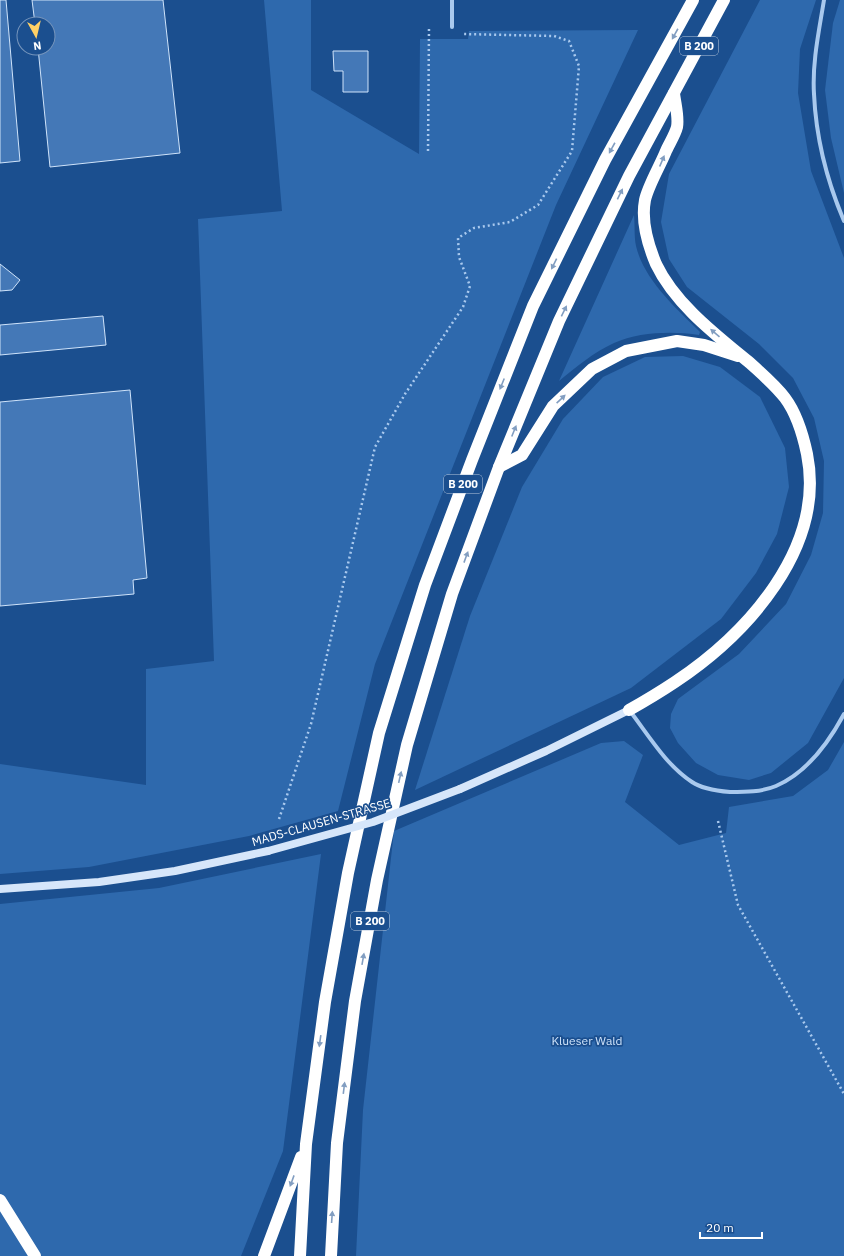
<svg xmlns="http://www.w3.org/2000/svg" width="844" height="1256" font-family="'IBM Plex Sans',sans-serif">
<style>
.green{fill:#2e69ad}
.building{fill:#4478b7;stroke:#cfe3fa}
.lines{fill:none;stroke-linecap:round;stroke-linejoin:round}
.path{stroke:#a9c9ee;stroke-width:2.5;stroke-dasharray:2 3;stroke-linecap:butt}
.street{stroke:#a9c9ee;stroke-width:4}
.secondary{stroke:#d6e6fa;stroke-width:8}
.highway{stroke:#fff;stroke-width:12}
.secondary-bridge{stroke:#d6e6fa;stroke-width:8}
.oneway{fill:#829ec1}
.labels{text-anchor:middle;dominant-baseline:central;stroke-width:3.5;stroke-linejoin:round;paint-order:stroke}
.shield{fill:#1b4f8f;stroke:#bbcadd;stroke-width:1}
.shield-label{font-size:11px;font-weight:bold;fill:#fff}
.street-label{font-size:12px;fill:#fff;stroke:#1b4f8f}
.park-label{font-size:12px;fill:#cfe3fa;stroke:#1b4f8f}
</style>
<rect width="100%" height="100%" fill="#1b4f8f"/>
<!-- green -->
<g class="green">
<polygon points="264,0 311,0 311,90 419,154 420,39 468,39 469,31 638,30 556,205 375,664 338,811 249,836 89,867 0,874 0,764 146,785 146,669 214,661 198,219 282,211"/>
<polygon points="760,0 816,0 800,49 798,93 811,171 844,258 844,678 808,743 771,773 749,780 718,775 696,763 678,743 670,728 671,714 678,699 739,654 786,604 811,555 823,513 824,461 814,418 793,378 759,344 687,287 669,259 661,222 669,174"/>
<polygon points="840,0 844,0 844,193 831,138 825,90 833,23"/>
<path d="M634,215C635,225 634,236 636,246C644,280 676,308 700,332L699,335C672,331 639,332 614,343C594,352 576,367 559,381Z"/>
<polygon points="683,356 720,367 760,397 785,448 789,487 777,534 756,573 721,619 631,688 415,790 470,616 522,487 563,419 603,377 645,357"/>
<polygon points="624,741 643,755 625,802 679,845 726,833 729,807 793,796 828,770 844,742 844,1256 356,1256 363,1110 394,831 601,743"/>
<polygon points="321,854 283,1151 241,1256 0,1256 0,904 159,888"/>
</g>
<!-- building -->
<g class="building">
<polygon points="0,0 6,0 20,161 0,163"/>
<polygon points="32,0 163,0 180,153 50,167 38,48 48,48 48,24 35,24"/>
<polygon points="333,51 368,51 368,92 343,92 343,71 334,71"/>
<polygon points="0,264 20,280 12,290 0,291"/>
<polygon points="103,316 106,345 0,355 0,325"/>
<polygon points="130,390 147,578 133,580 134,594 0,606 0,402"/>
</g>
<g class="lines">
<!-- path -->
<g class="path">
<polyline points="428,151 429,27"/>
<polyline points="279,819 311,724 375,447 405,394 463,307 470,286 459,257 458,238 474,228 510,222 538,205 572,151 579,66 569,41 554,36 462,34"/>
<polyline points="718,821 738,905 844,1094"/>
</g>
<!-- street -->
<g class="street">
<path d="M824,0C819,31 812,63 814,94C816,138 827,181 844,221"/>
<polyline points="452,27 452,0"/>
<path d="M630,711C649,736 666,765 692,782C702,789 719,791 730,792C745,792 762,792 776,786C806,773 829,742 844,714"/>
</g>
<!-- secondary -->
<g class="secondary">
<polyline points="460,789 546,751 629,710"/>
<polyline points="0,889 99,882 175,871 268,851"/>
</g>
<!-- highway -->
<g class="highway">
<polyline points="499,467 522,455 553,406 592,369 626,351 677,341 704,345 738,356"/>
<path d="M629,710C645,701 660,692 675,682C747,634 826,548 807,454C803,435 797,414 785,398C775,385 762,374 750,363C716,335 675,304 656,264C648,245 641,221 645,200C648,186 660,166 666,151C669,144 675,135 677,127C679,117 675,103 674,93"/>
<polyline points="0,1200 35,1256"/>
<polyline points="264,1256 301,1157"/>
<polyline points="300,1256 306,1144 325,1002 348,873 379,733 425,585 472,460 533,306 605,160 693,0"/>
<polyline points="331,1256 337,1143 355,1001 377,880 407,745 452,594 499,467 559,321 629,176 724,0"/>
</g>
<!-- secondary-bridge -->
<polyline class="secondary-bridge" points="268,851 373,822 460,789"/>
</g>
<!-- one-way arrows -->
<defs><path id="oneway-solid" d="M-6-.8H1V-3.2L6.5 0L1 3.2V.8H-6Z"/></defs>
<g class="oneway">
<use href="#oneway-solid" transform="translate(675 34) rotate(119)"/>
<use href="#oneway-solid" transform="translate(612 148) rotate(119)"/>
<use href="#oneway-solid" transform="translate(662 161) rotate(-67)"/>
<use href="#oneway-solid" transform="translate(620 194) rotate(-64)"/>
<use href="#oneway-solid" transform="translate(554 264) rotate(116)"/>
<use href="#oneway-solid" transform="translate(564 311) rotate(-64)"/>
<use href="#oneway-solid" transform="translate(715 333) rotate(-139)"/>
<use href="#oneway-solid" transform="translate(502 384) rotate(112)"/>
<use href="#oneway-solid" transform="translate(561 399) rotate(-43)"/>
<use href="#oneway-solid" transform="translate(514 431) rotate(-68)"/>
<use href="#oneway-solid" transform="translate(466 557) rotate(-70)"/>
<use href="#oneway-solid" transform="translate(400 777) rotate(-77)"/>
<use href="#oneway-solid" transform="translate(363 959) rotate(-80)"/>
<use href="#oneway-solid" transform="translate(320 1041) rotate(98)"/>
<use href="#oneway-solid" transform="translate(344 1088) rotate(-83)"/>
<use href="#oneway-solid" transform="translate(292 1181) rotate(110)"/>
<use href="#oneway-solid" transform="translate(332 1217) rotate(-86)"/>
</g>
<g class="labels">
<!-- shield labels -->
<g class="shield">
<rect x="680" y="37" width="38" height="18" rx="3"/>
<rect x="444" y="475" width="38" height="18" rx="3"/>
<rect x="351" y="912" width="38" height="18" rx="3"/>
</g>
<g class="shield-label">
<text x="699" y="46">B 200</text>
<text x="463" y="484">B 200</text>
<text x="370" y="921">B 200</text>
</g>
<!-- street labels -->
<g class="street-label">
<text transform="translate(321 822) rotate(-16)">MADS-CLAUSEN-STRASSE</text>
</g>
<!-- park labels -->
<g class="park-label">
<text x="587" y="1040">Klueser Wald</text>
</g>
</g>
<!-- north arrow -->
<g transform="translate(36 36) rotate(172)"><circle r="19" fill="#1b4f8f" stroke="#7695bc"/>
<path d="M0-3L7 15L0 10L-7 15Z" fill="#ffd166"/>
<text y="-6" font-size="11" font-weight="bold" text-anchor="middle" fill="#ffffff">N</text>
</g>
<!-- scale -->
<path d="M700 1232v6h62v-6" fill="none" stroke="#ffffff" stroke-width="2"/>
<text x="706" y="1232" font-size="12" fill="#ffffff" stroke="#1b4f8f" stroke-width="3" paint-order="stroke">20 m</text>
</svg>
